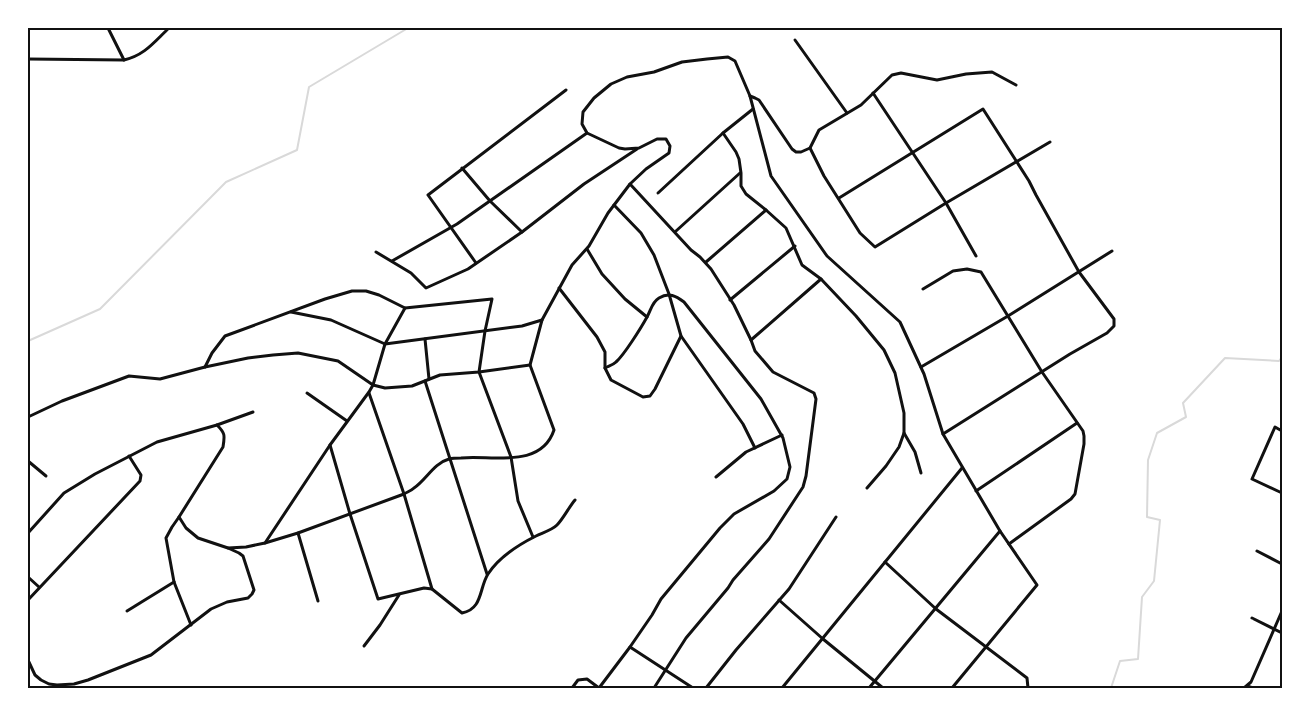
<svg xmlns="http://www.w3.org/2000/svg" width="1310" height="716" font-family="Manrope,sans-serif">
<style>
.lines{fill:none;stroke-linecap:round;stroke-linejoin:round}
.stream{stroke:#d9d9d9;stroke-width:2}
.minor{stroke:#111;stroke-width:3}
.neatline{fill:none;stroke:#111;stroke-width:2}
</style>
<rect width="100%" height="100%" fill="#fff"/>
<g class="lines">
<!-- stream -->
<g class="stream">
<polyline points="28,341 100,309 226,182 297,150 309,87 408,28"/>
<polyline points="1111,688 1120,661 1138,659 1142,597 1154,581 1160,520 1147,517 1148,460 1157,433 1186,417 1183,403 1225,358 1279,361 1282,357"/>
</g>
<!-- minor -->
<g class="minor">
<polyline points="108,28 124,60"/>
<polyline points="795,40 847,113"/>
<path d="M28,59L124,60C145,55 154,42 169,28"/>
<polyline points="873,93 946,203 976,256"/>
<polyline points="750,96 755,98 759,100 792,149 796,152 801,152 810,148 819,130 861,105 892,75 901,73 937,80 966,74 992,72 1016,85"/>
<polyline points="723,133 736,152 739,159 741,173 741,186 746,194 766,210 786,228 802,265 821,279 856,316 884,350 895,373 904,413 904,433 899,447 886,466 867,488"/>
<polyline points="810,148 824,176 860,233 875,247 946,203 1050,142"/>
<polyline points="462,168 490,201 522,232"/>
<polyline points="630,184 691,250 700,257 711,269 734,305 751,340 755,351 773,372 814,393 816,399 806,476 803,487 769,539 733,580 728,588 686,638 654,688"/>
<polyline points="658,193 723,133 753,109"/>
<polyline points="839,198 983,109 1029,181 1036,195 1079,272 1114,319 1114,326 1107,333 1070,354 943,434"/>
<polyline points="614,205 641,233 654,255 669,294 681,336 743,424 755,448"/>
<polyline points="676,231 740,173"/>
<polyline points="587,249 602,274 625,299 647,317"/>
<polyline points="376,252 411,273 426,288 468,269 522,232 584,184 637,149"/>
<polyline points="392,261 457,224 587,133"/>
<polyline points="706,262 766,210"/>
<polyline points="476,263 428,195 566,90"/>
<polyline points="559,288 597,337 605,352 605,368 611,380 643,397 650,396 655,389 681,336"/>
<polyline points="923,289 953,271 967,269 981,272 1042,372 1083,431 1084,436 1084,444 1075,494 1071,499 1009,544"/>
<polyline points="730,300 795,246"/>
<polyline points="291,312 331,320 385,344 522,326 542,320"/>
<polyline points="425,339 429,379"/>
<polyline points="751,340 821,279"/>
<polyline points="205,367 212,353 225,336 325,299 352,291 366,291 379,295 405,308 492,299 485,331 479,372 511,457 518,501 533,537"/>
<polyline points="921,367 1008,316 1112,251"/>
<polyline points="425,381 487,574"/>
<polyline points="307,393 347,421"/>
<polyline points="369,393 404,494 432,589"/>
<polyline points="28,417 62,401 129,376 160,379 205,367 248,358 273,355 298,353 338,361 373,385 385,388 412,386 440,375 479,372 530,365"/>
<polyline points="217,425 253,412"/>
<polyline points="1282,431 1275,427 1252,479 1282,493"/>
<polyline points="904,433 915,452 921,473"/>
<path d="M330,445L350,514L378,599L424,588L432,589L462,613C483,609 479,588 488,574C499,557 518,545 536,536C542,533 552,530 557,525C563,519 569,507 575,500"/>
<polyline points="28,461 46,476"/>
<polyline points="716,477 746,452 782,435"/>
<polyline points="976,491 1077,423"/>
<path d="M179,517L186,528L198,538L228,548L246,547L265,543L298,533L404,494C407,492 411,491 414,488C426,480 434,463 449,459C453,458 457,458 461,458C492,455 541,469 554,430L530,365L542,320L572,265L589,246L608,213L630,184L646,169L669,153L670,146L666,139H657L639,148L625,149L619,148L587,133L582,124L583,112L594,98L611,84L627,77L654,72L682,62L707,59L728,57L735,61L750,96L771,176L827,256L900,322L924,374L943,434L1000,531L1037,585L952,688"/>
<path d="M28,533L64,493L95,474L157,442L217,425C225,433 225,435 223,447L179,517L172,527L166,538L174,582L191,625"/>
<polyline points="298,533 318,601"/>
<polyline points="265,543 330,445 369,392 373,385 385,344 405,308"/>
<polyline points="1257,551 1282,564"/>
<polyline points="885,562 936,609 1027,678 1028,688"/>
<polyline points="28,577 39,587"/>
<polyline points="28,600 140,481 141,475 129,456"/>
<polyline points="779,600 823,639 883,688"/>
<polyline points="127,611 174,582"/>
<polyline points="1252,618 1282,633"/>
<polyline points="364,646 380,625 399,595"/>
<polyline points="630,647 693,688"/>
<polyline points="28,660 35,675 41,680 49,684 57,685 74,684 88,680 151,655 211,609 227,602 248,598 252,594 254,590 243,556 239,553 228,548"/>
<polyline points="1247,686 1253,688"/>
<polyline points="572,688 578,680 587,679 599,688"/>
<path d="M599,688L630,647L652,615L661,599L720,528L734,514L774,491L787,479L790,467L783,438L761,399L684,302C676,296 669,292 659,298C652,302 651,310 647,317C641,328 624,355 616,362C613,365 609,366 605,368"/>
<polyline points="706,688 736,650 789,589 836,517"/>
<polyline points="782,688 962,468"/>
<polyline points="869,688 1000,531"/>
<polyline points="1244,688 1251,682 1282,611"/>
</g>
</g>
<!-- border -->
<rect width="1310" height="716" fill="none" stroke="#ffffff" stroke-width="58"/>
<rect x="29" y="29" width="1252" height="658" class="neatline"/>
</svg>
